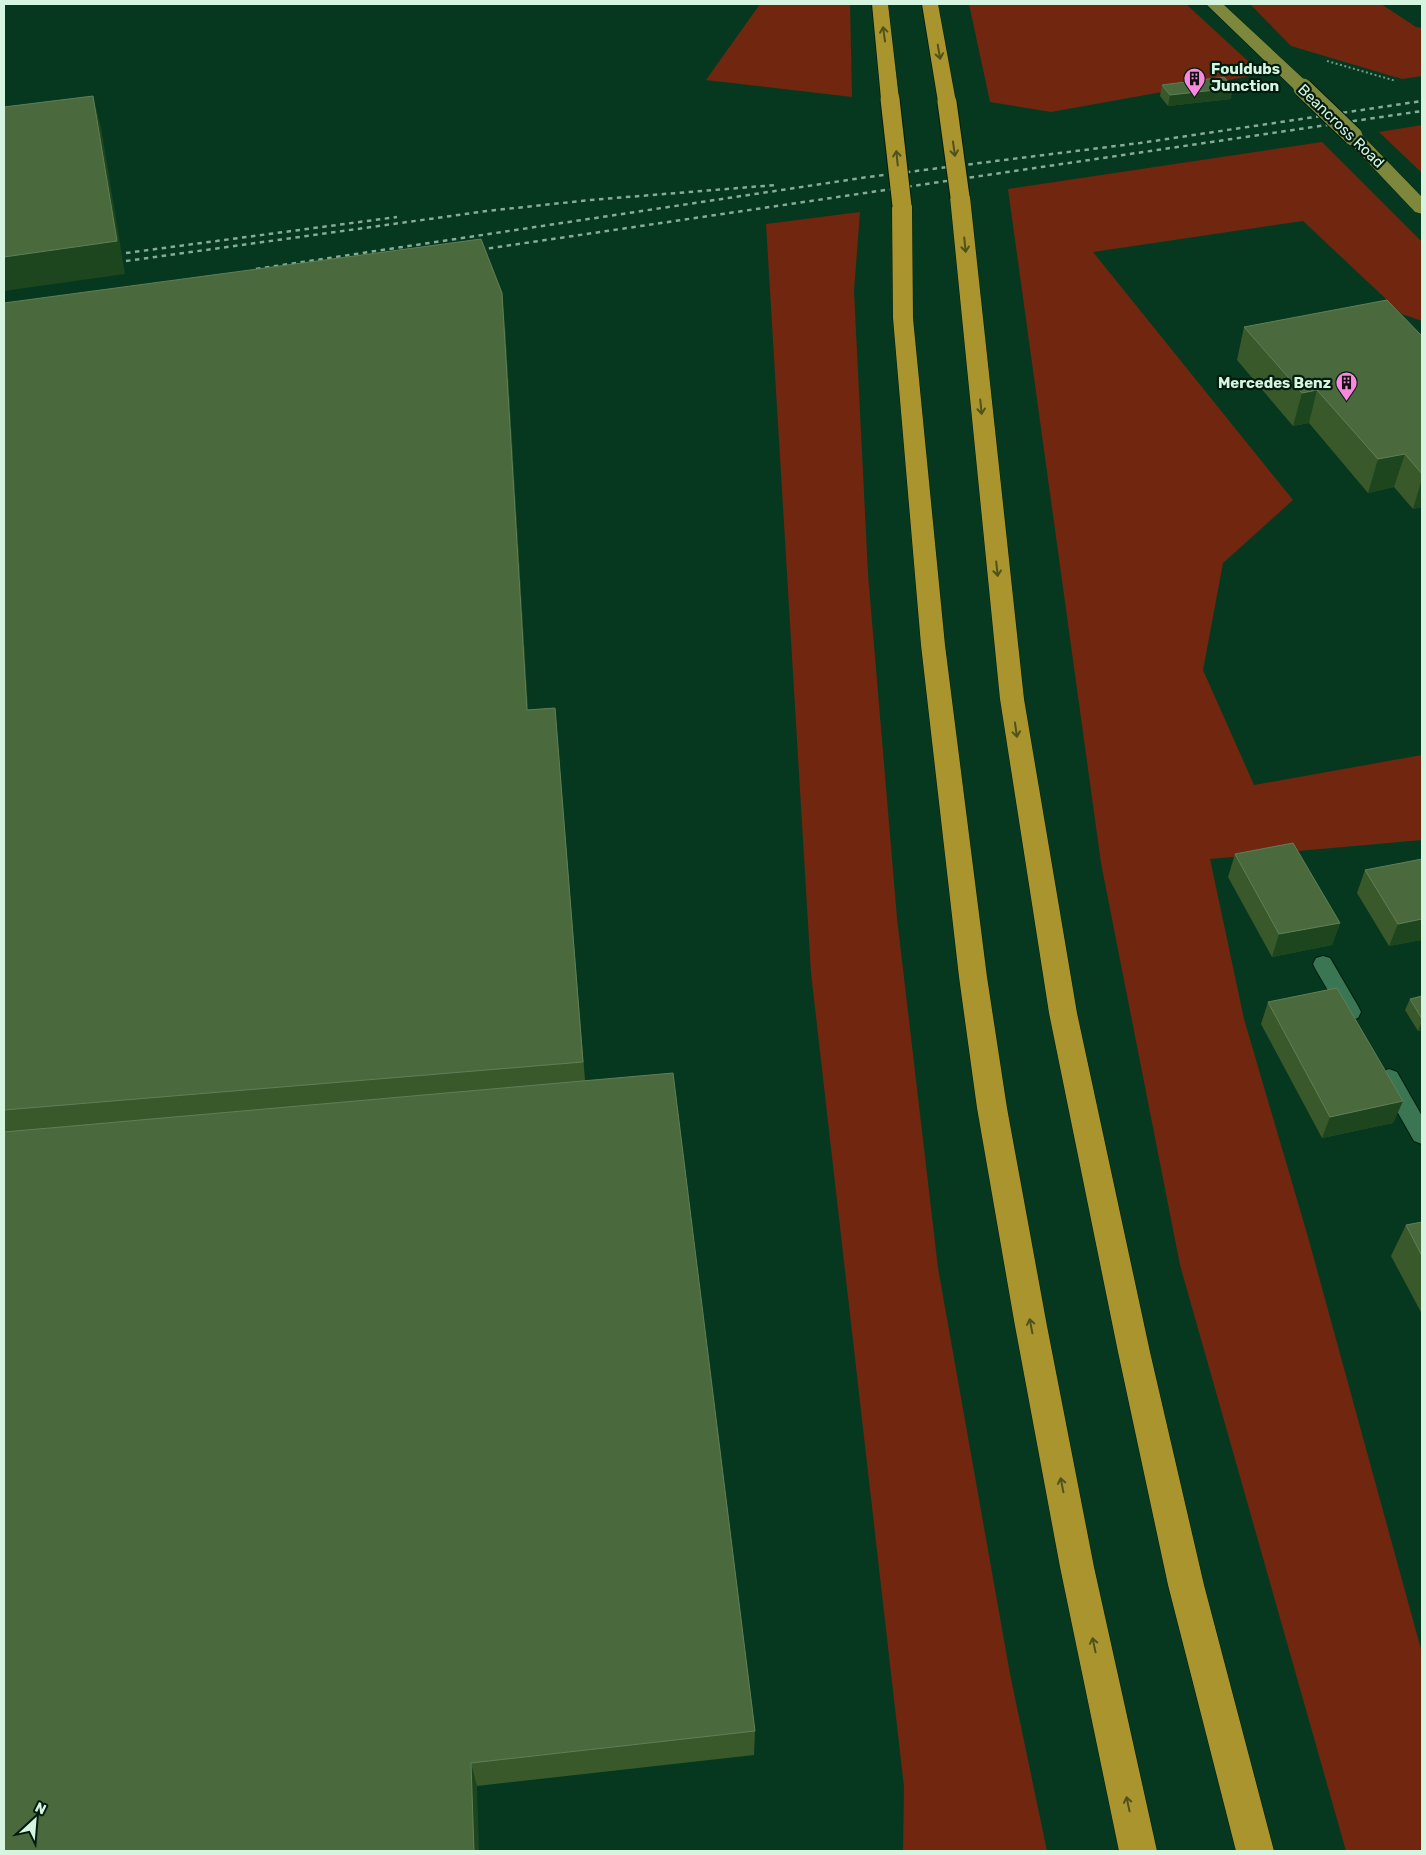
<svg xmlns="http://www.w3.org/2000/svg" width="1426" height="1855" font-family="Rubik,sans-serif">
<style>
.green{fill:#712610}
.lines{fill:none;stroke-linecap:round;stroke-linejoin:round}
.service-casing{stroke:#001d0d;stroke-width:2}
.primary-casing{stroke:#001d0d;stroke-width:1}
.motorway-casing{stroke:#001d0d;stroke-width:1}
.path{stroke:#6f9781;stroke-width:2;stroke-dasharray:2 2.5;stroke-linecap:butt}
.service{fill:#3a7654;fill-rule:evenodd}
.primary{fill:#7d883d;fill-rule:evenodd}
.motorway{fill:#a9942e;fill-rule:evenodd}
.rail{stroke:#86ac97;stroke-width:2.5;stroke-dasharray:4.5 4.5;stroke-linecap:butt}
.primary-bridge-casing{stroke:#001d0d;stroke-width:21;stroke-linecap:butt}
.motorway-bridge-casing{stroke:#001d0d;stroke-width:21;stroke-linecap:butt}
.primary-bridge{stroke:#7d883d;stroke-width:19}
.motorway-bridge{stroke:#a9942e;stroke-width:19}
.wall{fill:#39592b}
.shaded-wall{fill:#1d451e}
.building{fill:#4a6a3e;stroke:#607f58}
.oneway{stroke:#4e521d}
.labels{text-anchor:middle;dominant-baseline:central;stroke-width:4.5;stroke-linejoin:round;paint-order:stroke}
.far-poi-label{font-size:15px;font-weight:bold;fill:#d6f5e1;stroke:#031c0f;text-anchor:start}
.far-street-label{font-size:15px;fill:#d6f5e1;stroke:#031c0f}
</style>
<rect width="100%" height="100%" fill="#063820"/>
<!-- green -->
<g class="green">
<polygon points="760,4 850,4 852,97 706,80"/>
<polygon points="969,4 1186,4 1262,74 1051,112 990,102"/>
<polygon points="1250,4 1381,4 1416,27 1422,28 1422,76 1402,79 1291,46"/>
<polygon points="1422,125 1422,173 1379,132"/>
<polygon points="1322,142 1422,242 1422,321 1402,314 1303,221 1093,252 1293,500 1223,563 1203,670 1254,785 1422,755 1422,840 1210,859 1244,1019 1308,1237 1422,1653 1422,1851 1346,1851 1180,1265 1101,863 1008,189"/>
<polygon points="860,212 854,291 868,574 897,918 938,1268 1010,1674 1047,1851 903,1851 904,1787 811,973 766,224"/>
</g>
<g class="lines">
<defs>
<g id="service">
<polygon points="1323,956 1330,958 1358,1006 1361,1012 1358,1018 1351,1020 1344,1018 1316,970 1313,964 1316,958"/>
<polygon points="1389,1069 1397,1072 1422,1116 1422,1144 1414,1141 1378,1078 1381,1072"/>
</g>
<g id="primary">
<polygon points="1206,4 1223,4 1309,84 1312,88 1309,92 1303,93 1297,92"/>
<polygon points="1353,131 1359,132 1422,197 1422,214 1415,212 1347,140 1344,136 1347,132"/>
</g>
<g id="motorway">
<polygon points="872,4 888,4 899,99 896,103 890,104 884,103 881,99"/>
<polygon points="922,4 938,4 956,102 953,106 947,107 941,106 938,102"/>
<polygon points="960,191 967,193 970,197 1024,699 1077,1013 1150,1352 1204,1585 1274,1851 1236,1851 1168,1585 1118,1352 1049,1013 1000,699 950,197 953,193"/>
<polygon points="902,200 909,202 912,206 913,318 945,645 987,977 1007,1108 1047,1326 1094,1567 1157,1851 1119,1851 1060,1567 1015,1326 977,1108 959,977 921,645 893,318 892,206 895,202"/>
</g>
</defs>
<!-- service casing -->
<use href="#service" class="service-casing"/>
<!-- primary casing -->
<use href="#primary" class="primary-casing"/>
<!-- motorway casing -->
<use href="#motorway" class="motorway-casing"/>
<!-- path -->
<polyline class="path" points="1327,61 1396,81"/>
<!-- service -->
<use href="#service" class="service"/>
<!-- primary -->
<use href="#primary" class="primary"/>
<!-- motorway -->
<use href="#motorway" class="motorway"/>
<!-- rail -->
<g class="rail">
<polyline points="471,251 1422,111"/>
<polyline points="126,253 397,217"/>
<polyline points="126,261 487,211 590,200 776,185"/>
<polyline points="256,269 868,177 1140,143 1422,101"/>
</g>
<defs>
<polyline id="primary-bridge" points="1303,88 1353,136"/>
<g id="motorway-bridge">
<polyline points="890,99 902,206"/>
<polyline points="947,102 960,197"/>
</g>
</defs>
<!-- primary-bridge casing -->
<use href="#primary-bridge" class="primary-bridge-casing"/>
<!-- motorway-bridge casing -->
<use href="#motorway-bridge" class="motorway-bridge-casing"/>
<!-- primary-bridge -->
<use href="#primary-bridge" class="primary-bridge"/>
<!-- motorway-bridge -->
<use href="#motorway-bridge" class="motorway-bridge"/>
</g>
<!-- wall -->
<g class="wall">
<polygon points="1162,85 1231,99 1168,106 1160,96"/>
<polygon points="4,303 505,326 528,710 555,708 585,1080 755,1731 754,1755 477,1786 4,1851"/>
<polygon points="1244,327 1422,336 1422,507 1413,509 1394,487 1368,493 1309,423 1293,426 1237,360"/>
<polygon points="1235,854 1340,923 1332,945 1272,957 1228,877"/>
<polygon points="1422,859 1422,940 1389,946 1357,893 1365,870"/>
<polygon points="1422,996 1422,1030 1418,1031 1405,1010 1410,999"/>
<polygon points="1268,1002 1403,1101 1393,1123 1322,1138 1261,1024"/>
<polygon points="1422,1222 1422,1314 1391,1256 1406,1225"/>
</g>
<!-- shaded-wall -->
<g class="shaded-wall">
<polygon points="1233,88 1231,99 1168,106 1170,95"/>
<polygon points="93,96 101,127 125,274 4,291 4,257"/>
<polygon points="502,293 505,326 530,744 527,710"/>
<polygon points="1317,390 1309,423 1293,426 1302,393"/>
<polygon points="1405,454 1394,487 1368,493 1378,459"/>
<polygon points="1422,479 1422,507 1413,509"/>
<polygon points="1422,919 1422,940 1389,946 1398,924"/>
<polygon points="1340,923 1332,945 1272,957 1279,934"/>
<polygon points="1422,1021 1422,1030 1418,1031"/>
<polygon points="1403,1101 1393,1123 1322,1138 1330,1117"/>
<polygon points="471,1763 477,1786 479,1851 474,1851"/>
</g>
<!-- building -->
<g class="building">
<polygon points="1224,77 1233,88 1170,95 1162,85"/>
<polygon points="93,96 117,241 4,257 4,107"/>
<polygon points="481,239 502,293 527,710 555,708 583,1062 4,1110 4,303"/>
<polygon points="1387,300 1422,336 1422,474 1405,454 1378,459 1317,390 1302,393 1244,327"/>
<polygon points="1293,843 1340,923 1279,934 1235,854"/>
<polygon points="1422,859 1422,919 1398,924 1365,870"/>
<polygon points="1337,988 1403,1101 1330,1117 1268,1002"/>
<polygon points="1422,996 1422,1019 1410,999"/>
<polygon points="673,1073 755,1731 471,1763 474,1851 4,1851 4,1132"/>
<polygon points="1422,1222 1422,1256 1406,1225"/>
</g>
<!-- one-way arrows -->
<defs><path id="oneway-shaft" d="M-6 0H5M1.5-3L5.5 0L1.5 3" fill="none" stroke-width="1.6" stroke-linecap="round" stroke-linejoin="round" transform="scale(1.25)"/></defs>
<g class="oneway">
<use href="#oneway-shaft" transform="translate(884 34) rotate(-98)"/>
<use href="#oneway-shaft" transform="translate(939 52) rotate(80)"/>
<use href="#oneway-shaft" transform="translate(954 149) rotate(82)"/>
<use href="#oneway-shaft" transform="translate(897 158) rotate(-96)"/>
<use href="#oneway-shaft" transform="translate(965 245) rotate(84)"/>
<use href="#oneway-shaft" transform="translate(981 407) rotate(84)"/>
<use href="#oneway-shaft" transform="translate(997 569) rotate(84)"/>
<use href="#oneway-shaft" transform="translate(1016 730) rotate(82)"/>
<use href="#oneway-shaft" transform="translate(1031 1326) rotate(-101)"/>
<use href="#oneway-shaft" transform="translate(1062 1485) rotate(-101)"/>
<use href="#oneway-shaft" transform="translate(1094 1645) rotate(-102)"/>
<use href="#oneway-shaft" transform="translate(1128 1804) rotate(-102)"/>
</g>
<!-- icons -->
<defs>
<symbol id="building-pin" viewBox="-11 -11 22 30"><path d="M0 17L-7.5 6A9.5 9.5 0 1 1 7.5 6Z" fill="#fd86e1" stroke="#031c0f"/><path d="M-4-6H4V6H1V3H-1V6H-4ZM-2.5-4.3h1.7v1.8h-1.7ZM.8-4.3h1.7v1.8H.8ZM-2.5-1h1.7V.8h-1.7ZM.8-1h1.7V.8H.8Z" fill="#111"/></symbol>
</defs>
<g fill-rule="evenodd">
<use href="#building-pin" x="1182" y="66" width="25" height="34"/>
<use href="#building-pin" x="1334" y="370" width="25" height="34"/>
</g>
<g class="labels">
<!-- far-poi labels -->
<g class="far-poi-label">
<text x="1211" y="69">Fouldubs<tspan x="1211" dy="17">Junction</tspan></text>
<text x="1331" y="383" text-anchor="end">Mercedes Benz</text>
</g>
<!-- far-street labels -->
<g class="far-street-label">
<text transform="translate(1341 126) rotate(44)">Beancross Road</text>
</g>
</g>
<!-- border -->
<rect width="1426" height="1855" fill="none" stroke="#d6f5e1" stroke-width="10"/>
<!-- north arrow -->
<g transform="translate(35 1820) rotate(26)" stroke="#031c0f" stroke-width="4" paint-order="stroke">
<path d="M0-4L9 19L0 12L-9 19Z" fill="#d6f5e1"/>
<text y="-8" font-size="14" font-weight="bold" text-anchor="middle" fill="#d6f5e1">N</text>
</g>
</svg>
